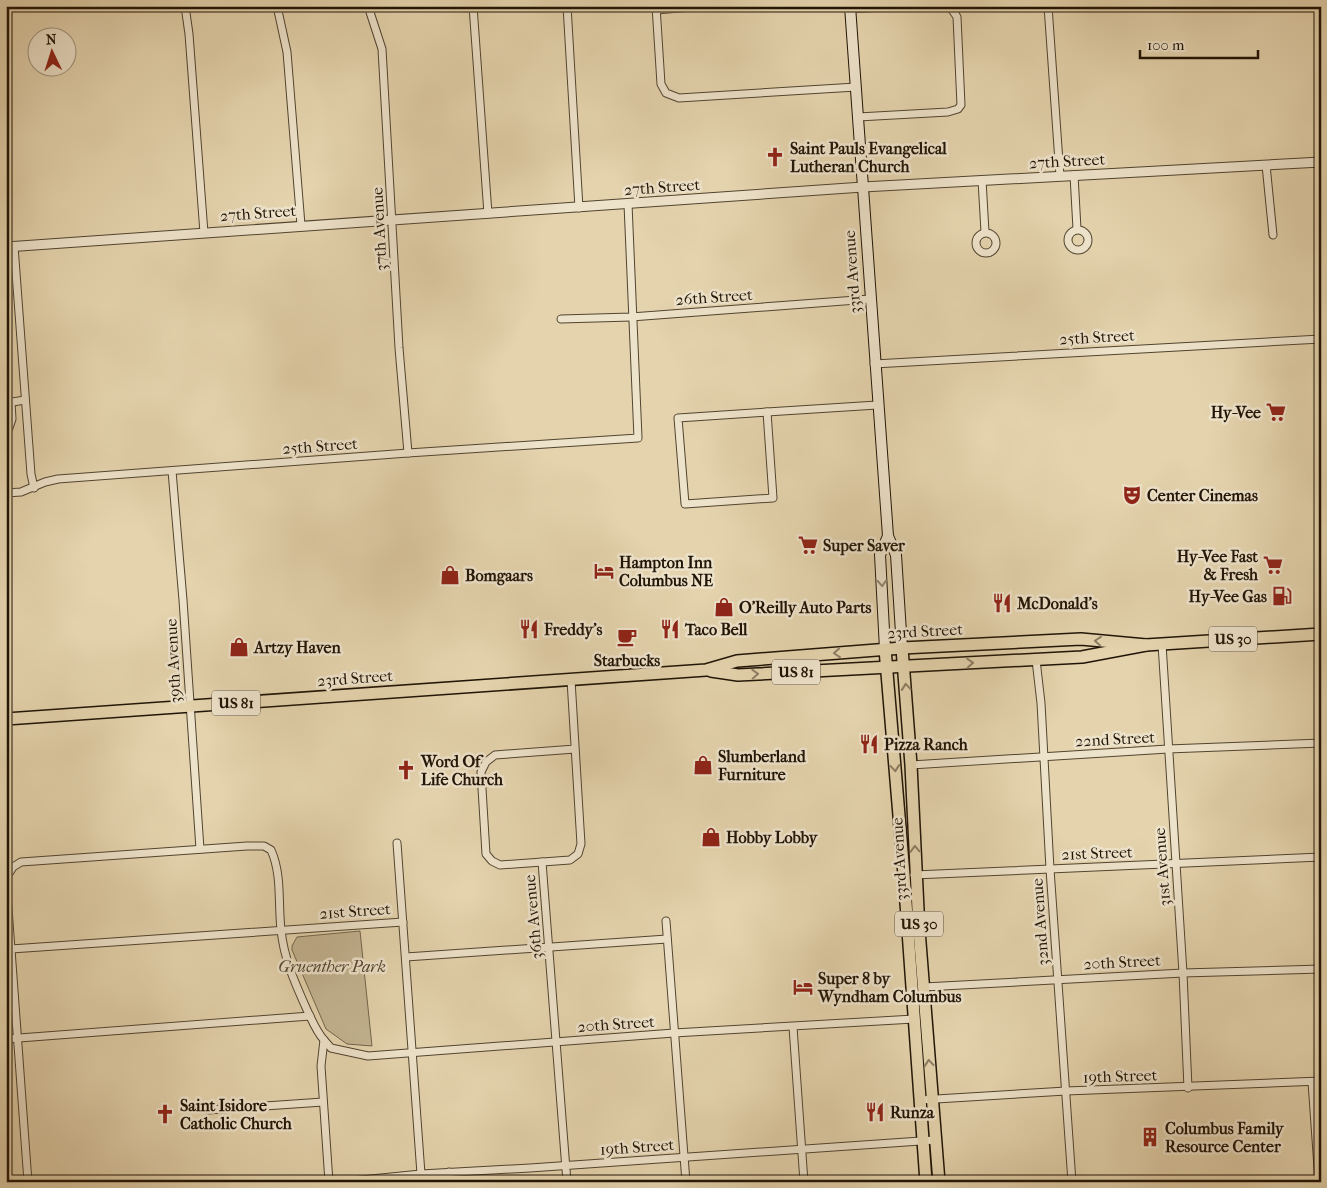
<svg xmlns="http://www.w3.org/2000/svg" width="1327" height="1188" font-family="'IM FELL French Canon',serif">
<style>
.green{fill:#c3b391;stroke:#72644c}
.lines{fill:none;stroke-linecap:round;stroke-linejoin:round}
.minor-casing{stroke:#514430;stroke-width:9}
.tertiary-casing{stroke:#514430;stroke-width:11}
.secondary-casing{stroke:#201406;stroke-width:12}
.trunk-casing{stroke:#201406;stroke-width:14}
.minor{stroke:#ede2ca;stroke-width:7}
.tertiary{stroke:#ede2ca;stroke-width:9}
.secondary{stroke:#ede2ca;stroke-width:10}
.trunk{stroke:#e4d3ad;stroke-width:11}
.oneway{stroke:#918572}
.oneway2{stroke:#8c7d62}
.labels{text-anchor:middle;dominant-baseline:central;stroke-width:5;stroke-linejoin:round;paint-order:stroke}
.shield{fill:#ede2ca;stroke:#5e5241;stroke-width:1}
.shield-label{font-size:15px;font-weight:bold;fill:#201406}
.poi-label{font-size:16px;font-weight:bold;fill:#201406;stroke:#ede2ca;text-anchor:start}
.street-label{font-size:16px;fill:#201406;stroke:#ede2ca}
.park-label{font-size:16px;font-style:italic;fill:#514430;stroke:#ede2ca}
</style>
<rect width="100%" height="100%" fill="#e4d3ad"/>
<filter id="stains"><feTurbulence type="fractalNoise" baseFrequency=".004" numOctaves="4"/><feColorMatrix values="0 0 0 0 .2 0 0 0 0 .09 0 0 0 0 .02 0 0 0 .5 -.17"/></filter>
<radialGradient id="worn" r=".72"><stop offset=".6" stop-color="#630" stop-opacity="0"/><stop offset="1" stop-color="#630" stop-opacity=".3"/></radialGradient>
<!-- green -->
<polygon class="green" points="360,931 372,1046 347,1044 326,1029 292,950 292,946 297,937"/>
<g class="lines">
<defs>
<g id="minor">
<polyline points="185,6 189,34 204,233"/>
<polyline points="277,6 287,52 301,225"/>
<polyline points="368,6 382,49 399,348 408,453"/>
<polyline points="473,6 488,214"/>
<polyline points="567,6 579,208"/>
<polyline points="656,6 661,84 666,93 679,98 856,87"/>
<polyline points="1048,6 1060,176"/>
<polyline points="850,9 901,6"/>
<polyline points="656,10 703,6"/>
<polyline points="858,117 948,112 958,109 961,105 957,17 951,8 948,6"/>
<polyline points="1266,165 1273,235"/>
<polyline points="1074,175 1077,229"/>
<polyline points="982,180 985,232"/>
<circle cx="1078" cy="240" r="10"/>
<circle cx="986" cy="243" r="10"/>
<polyline points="14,246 31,474 34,488"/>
<polyline points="561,319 631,317 870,299"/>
<polyline points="874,364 1321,339"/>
<polyline points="6,403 25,400"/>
<polygon points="767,412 773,498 685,504 678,418"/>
<polyline points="767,412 877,405"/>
<polyline points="6,429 9,428 12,419 11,402"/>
<polyline points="172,471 183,600 200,849"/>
<polyline points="6,493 21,492 45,482 58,479 408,453 638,438 628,204"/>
<polyline points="1162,644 1183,973 1188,1088"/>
<polyline points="1036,660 1041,703 1050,869 1072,1182"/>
<polyline points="571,680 581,844 578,854 570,860 500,865 492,861 486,854 481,772 486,762 495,755 575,749"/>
<polyline points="911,765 1168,749 1321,743"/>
<polyline points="397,843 421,1174"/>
<polyline points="542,862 567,1182"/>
<polyline points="914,875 1321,857"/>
<path d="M6,878L13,867L21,862L247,846H264L271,850C282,874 278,903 281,930C284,959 295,983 307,1010C312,1020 316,1031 324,1040L321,1066L329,1182"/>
<polyline points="6,881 28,1182"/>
<polyline points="666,921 686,1182"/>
<polyline points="11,949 403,922"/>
<polyline points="406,957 667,939"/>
<polyline points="924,987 1183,973 1321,969"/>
<polyline points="793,1027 804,1182"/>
<polyline points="6,1039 310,1016"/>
<polyline points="324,1040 331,1048 368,1056 674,1033 914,1019"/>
<polyline points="1312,1082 1319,1182"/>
<polyline points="920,1100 1066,1091 1321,1081"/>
<polyline points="208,1110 323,1102"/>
<polyline points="449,1172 449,1182"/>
<polyline points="341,1182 421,1174 530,1168 935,1140"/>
</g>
<polyline id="tertiary" points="6,247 863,187 1321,162"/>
<g id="secondary">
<polyline points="850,6 888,536 896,555 902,648"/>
<polyline points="885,649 880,555 888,536"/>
</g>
<g id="trunk">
<polyline points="902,648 911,765 919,930 939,1182"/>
<polyline points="885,649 904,875 926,1182"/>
<polyline points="711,671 738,675 1082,657 1146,645 1321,634"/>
<polyline points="6,719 706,670 737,661 902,648 1081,639 1146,645"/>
</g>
</defs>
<!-- minor casing -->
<use href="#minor" class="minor-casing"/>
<!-- tertiary casing -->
<use href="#tertiary" class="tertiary-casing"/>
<!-- secondary casing -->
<use href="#secondary" class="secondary-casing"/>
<!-- trunk casing -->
<use href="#trunk" class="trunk-casing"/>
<!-- minor -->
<use href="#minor" class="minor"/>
<!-- tertiary -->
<use href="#tertiary" class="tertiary"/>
<!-- secondary -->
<use href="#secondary" class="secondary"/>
<!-- trunk -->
<use href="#trunk" class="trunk"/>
</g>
<!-- one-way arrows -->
<defs><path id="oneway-chevron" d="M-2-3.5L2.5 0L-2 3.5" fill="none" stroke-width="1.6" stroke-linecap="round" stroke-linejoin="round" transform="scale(1.25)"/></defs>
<use class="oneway" href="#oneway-chevron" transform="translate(882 583) rotate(87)"/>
<g class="oneway2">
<use href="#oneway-chevron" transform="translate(1098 641) rotate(-175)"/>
<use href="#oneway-chevron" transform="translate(837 653) rotate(175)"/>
<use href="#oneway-chevron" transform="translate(970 663) rotate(-3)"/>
<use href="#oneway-chevron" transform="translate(755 674) rotate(-3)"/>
<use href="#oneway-chevron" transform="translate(906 687) rotate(-95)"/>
<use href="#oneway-chevron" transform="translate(895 768) rotate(85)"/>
<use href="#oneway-chevron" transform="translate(915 849) rotate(-92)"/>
<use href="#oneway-chevron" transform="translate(929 1063) rotate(-95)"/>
</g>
<!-- icons -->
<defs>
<symbol id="church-bare" viewBox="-9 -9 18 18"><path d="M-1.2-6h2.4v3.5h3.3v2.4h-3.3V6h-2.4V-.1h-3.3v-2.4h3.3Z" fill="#8f2418" stroke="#ede2ca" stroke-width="2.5" paint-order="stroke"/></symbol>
<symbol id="supermarket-bare" viewBox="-9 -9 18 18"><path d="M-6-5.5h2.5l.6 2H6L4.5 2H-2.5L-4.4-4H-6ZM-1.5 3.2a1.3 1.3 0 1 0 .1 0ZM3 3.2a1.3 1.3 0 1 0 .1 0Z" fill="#8f2418" stroke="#ede2ca" stroke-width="2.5" paint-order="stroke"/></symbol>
<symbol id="theatre-bare" viewBox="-9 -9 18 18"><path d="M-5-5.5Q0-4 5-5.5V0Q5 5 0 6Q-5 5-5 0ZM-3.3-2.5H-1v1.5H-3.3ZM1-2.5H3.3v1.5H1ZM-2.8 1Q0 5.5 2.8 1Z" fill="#8f2418" stroke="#ede2ca" stroke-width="2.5" paint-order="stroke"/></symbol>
<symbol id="hotel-bare" viewBox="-9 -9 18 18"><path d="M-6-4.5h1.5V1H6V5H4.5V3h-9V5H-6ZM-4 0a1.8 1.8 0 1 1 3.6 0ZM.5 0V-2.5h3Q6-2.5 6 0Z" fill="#8f2418" stroke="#ede2ca" stroke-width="2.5" paint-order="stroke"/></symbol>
<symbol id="shop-bare" viewBox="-9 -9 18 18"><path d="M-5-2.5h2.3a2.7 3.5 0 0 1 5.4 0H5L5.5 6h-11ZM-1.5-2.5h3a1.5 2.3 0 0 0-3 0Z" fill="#8f2418" stroke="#ede2ca" stroke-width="2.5" paint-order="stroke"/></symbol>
<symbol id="fuel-bare" viewBox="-9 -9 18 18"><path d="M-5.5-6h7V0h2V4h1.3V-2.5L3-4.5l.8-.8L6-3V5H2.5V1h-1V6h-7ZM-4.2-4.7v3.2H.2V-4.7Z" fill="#8f2418" stroke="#ede2ca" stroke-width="2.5" paint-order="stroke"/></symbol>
<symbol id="restaurant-bare" viewBox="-9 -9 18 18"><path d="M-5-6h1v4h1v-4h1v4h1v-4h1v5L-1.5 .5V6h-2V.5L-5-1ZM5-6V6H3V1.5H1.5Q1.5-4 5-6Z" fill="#8f2418" stroke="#ede2ca" stroke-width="2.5" paint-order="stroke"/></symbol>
<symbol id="cafe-bare" viewBox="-9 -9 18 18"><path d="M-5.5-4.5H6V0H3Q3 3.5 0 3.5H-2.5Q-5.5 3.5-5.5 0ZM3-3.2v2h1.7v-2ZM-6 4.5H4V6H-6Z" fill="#8f2418" stroke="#ede2ca" stroke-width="2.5" paint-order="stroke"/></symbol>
<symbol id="building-bare" viewBox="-9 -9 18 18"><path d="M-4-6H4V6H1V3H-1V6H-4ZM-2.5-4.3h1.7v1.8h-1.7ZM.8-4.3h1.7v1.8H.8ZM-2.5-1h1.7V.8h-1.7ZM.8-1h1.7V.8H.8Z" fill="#8f2418" stroke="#ede2ca" stroke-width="2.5" paint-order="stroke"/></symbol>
</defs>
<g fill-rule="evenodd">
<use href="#church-bare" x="761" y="143" width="28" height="28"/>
<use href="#supermarket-bare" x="1262" y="398" width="28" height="28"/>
<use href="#theatre-bare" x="1118" y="481" width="28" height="28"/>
<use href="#supermarket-bare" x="794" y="531" width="28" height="28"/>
<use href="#supermarket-bare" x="1259" y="551" width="28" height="28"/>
<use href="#hotel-bare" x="590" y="557" width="28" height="28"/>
<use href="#shop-bare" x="436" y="561" width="28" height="28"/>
<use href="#fuel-bare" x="1268" y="582" width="28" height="28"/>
<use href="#restaurant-bare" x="988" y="589" width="28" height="28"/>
<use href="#shop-bare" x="710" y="593" width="28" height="28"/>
<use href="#restaurant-bare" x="515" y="615" width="28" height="28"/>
<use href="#restaurant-bare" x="656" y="615" width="28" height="28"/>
<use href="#cafe-bare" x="613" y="623" width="28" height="28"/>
<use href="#shop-bare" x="225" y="633" width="28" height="28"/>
<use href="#restaurant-bare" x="855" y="730" width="28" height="28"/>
<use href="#shop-bare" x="689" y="751" width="28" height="28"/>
<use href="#church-bare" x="392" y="756" width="28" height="28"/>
<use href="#shop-bare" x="697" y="823" width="28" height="28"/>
<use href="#hotel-bare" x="789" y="973" width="28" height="28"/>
<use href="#restaurant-bare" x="861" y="1098" width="28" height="28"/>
<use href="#church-bare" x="151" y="1100" width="28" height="28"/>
<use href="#building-bare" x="1136" y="1123" width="28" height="28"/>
</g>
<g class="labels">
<!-- shield labels -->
<g class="shield">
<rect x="1209" y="626.5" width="48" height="25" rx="4"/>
<rect x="772" y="659.5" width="48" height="25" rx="4"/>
<rect x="212" y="690.5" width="48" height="25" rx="4"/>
<rect x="895" y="911.5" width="48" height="25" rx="4"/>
</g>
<g class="shield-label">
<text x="1233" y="639">US 30</text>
<text x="796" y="672">US 81</text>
<text x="236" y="703">US 81</text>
<text x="919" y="924">US 30</text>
</g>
<!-- poi labels -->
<g class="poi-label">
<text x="790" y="148">Saint Pauls Evangelical<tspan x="790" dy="18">Lutheran Church</tspan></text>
<text x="1261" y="412" text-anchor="end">Hy-Vee</text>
<text x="1147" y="495">Center Cinemas</text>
<text x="823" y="545">Super Saver</text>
<text x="1258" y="556" text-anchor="end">Hy-Vee Fast<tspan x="1258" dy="18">&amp; Fresh</tspan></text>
<text x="619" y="562">Hampton Inn<tspan x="619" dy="18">Columbus NE</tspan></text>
<text x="465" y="575">Bomgaars</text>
<text x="1267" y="596" text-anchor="end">Hy-Vee Gas</text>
<text x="1017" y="603">McDonald's</text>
<text x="739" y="607">O'Reilly Auto Parts</text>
<text x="544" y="629">Freddy's</text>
<text x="685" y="629">Taco Bell</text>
<text x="254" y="647">Artzy Haven</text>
<text x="627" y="660" text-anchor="middle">Starbucks</text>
<text x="884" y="744">Pizza Ranch</text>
<text x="718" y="756">Slumberland<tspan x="718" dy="18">Furniture</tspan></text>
<text x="421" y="761">Word Of<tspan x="421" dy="18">Life Church</tspan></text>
<text x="726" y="837">Hobby Lobby</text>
<text x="818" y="978">Super 8 by<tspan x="818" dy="18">Wyndham Columbus</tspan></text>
<text x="180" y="1105">Saint Isidore<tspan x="180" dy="18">Catholic Church</tspan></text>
<text x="890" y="1112">Runza</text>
<text x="1165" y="1128">Columbus Family<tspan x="1165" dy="18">Resource Center</tspan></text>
</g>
<!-- street labels -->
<g class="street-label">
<text transform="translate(1067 161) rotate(-3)">27th Street</text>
<text transform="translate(662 187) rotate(-4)">27th Street</text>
<text transform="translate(258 213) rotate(-4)">27th Street</text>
<text transform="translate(379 229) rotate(-93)">37th Avenue</text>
<text transform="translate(852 272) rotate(-94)">33rd Avenue</text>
<text transform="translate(714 297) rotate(-4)">26th Street</text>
<text transform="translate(1097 337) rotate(-3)">25th Street</text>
<text transform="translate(320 446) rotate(-4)">25th Street</text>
<text transform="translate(925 631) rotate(-3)">23rd Street</text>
<text transform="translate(173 661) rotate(-93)">39th Avenue</text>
<text transform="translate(355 678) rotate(-4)">23rd Street</text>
<text transform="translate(1115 739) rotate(-3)">22nd Street</text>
<text transform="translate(1097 853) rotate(-2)">21st Street</text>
<text transform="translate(899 859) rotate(-93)">33rd Avenue</text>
<text transform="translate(1162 867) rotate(-94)">31st Avenue</text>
<text transform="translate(355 911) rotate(-4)">21st Street</text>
<text transform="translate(533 917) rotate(-95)">36th Avenue</text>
<text transform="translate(1040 922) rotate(-94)">32nd Avenue</text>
<text transform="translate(1122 962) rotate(-3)">20th Street</text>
<text transform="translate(616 1024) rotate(-4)">20th Street</text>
<text transform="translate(1120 1076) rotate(-2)">19th Street</text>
<text transform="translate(637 1147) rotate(-4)">19th Street</text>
</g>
<!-- park labels -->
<g class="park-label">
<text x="332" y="966">Gruenther Park</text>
</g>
</g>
<!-- margin -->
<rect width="1327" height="1188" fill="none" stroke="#e4d3ad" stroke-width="25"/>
<rect x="8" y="8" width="1312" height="1173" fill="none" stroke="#201406" stroke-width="2.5"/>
<rect x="12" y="12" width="1302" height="1163" fill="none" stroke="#201406"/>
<!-- north arrow -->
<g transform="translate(52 52) rotate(356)"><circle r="24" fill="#ede2ca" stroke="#9b907c"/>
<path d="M0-4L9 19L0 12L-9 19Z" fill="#8f2418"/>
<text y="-8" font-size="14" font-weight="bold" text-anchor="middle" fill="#201406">N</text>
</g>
<!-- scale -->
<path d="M1140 50v8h118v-8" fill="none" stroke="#201406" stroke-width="2.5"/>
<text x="1147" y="50" font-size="15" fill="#201406" stroke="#ede2ca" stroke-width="4" paint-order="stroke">100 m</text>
<rect width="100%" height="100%" filter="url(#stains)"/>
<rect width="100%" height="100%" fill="url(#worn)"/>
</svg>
